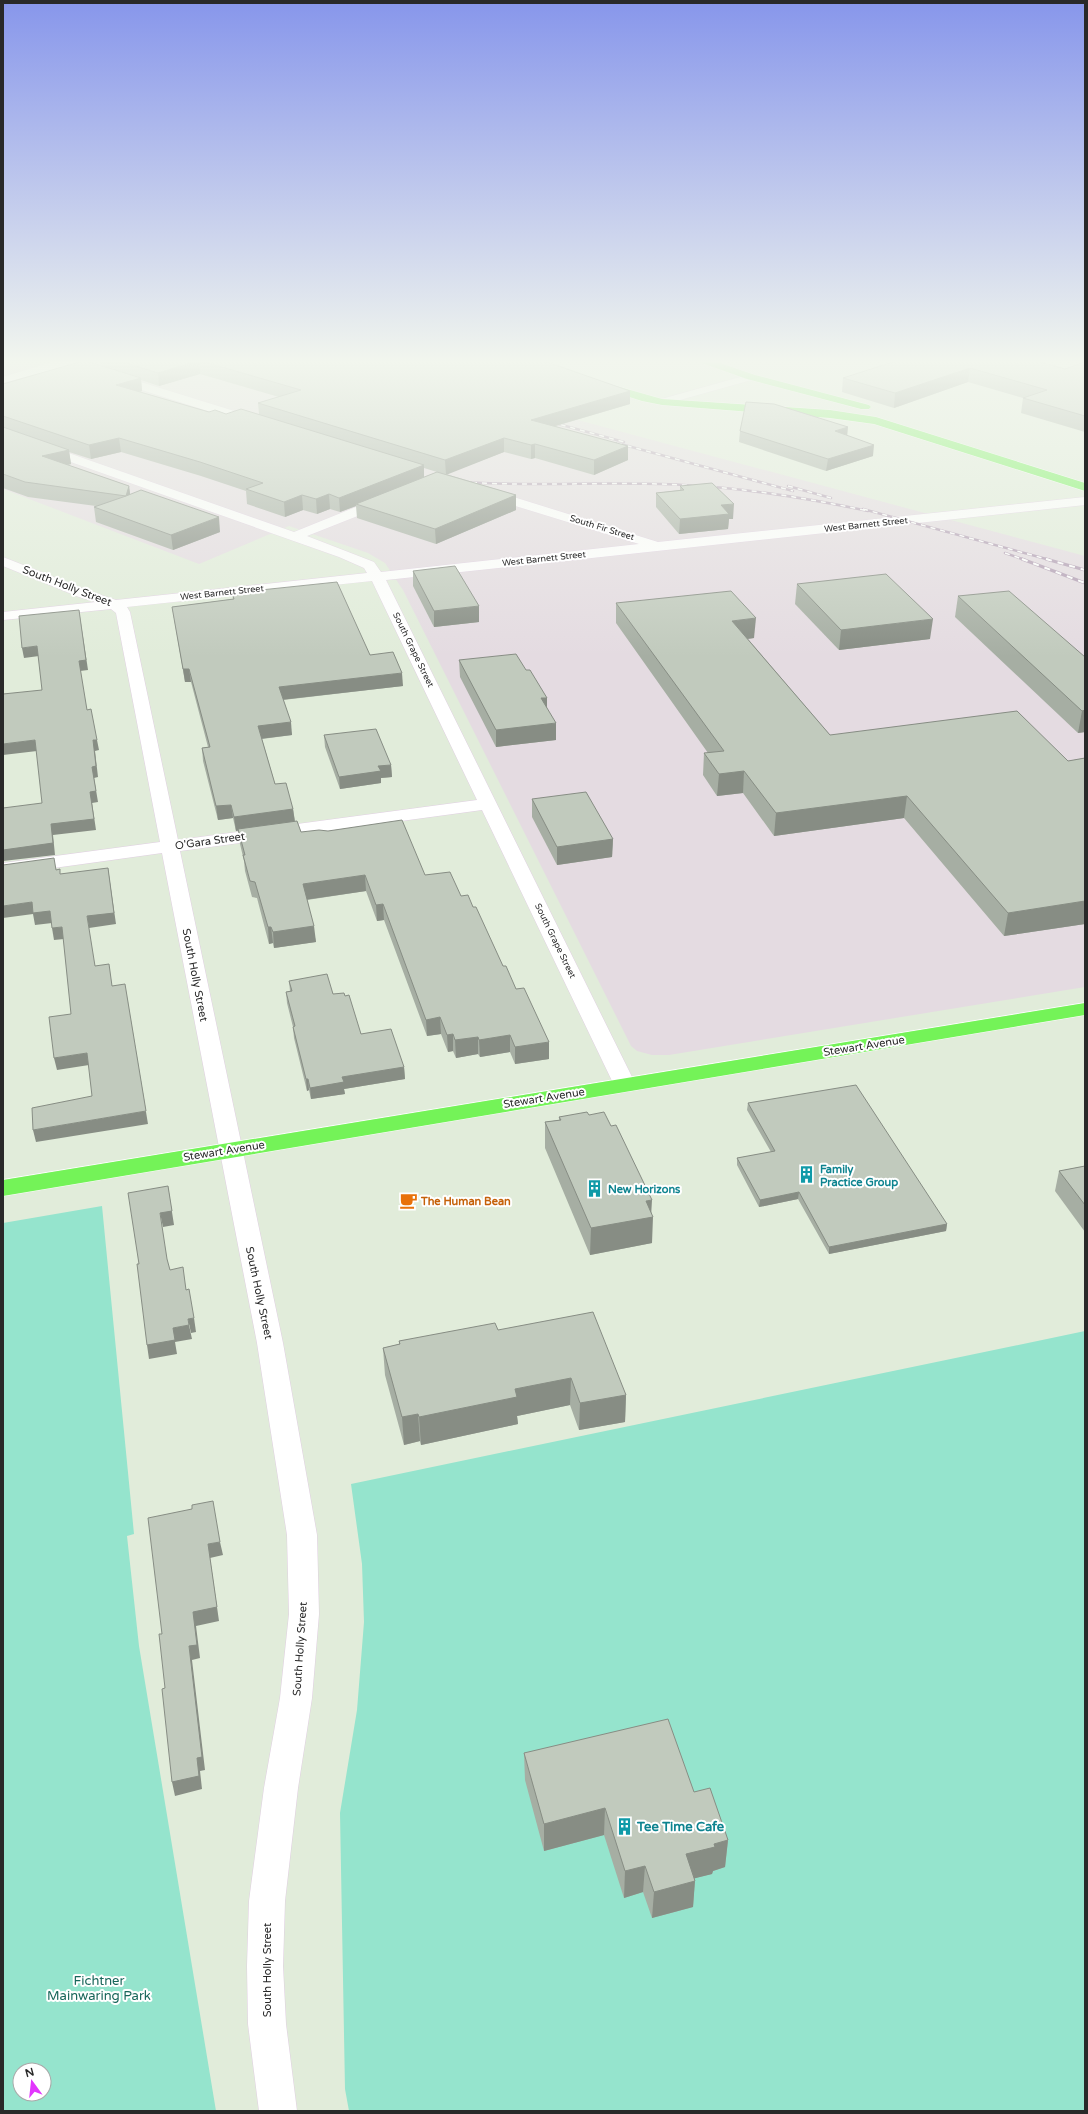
<svg xmlns="http://www.w3.org/2000/svg" width="1088" height="2114" font-family="'Varela Round',sans-serif">
<style>
.industrial{fill:#e4dbe1}
.green{fill:#95e4cd;fill-rule:evenodd}
.lines{fill:none;stroke-linecap:round;stroke-linejoin:round}
.minor-casing{stroke:#e0cfe2;stroke-width:1}
.major-casing{stroke:#fff;stroke-width:1}
.minor{fill:#fff;fill-rule:evenodd}
.major{fill:#74f358;fill-rule:evenodd}
.rail-far1-casing{stroke:#b29db4;stroke-width:2.5}
.rail-casing{stroke:#b29db4;stroke-width:3}
.rail-far1{stroke:#fff;stroke-width:1.5;stroke-dasharray:5;stroke-linecap:butt}
.rail{stroke:#fff;stroke-width:2;stroke-dasharray:6;stroke-linecap:butt}
.wall{fill:#a6aea3;fill-rule:evenodd}
.shaded-wall{fill:#878d84}
.building{fill:#c1cabd;stroke:#878d84}
.labels{text-anchor:middle;dominant-baseline:central;stroke-width:4;stroke-linejoin:round;paint-order:stroke}
.far-street-label{font-size:9px;fill:#292929;stroke:#fff}
.street-label{font-size:11px;fill:#292929;stroke:#fff}
.culture-label{font-size:11px;font-weight:bold;fill:#0d838f;stroke:#fff;text-anchor:start}
.food-label{font-size:11px;font-weight:bold;fill:#c56008;stroke:#fff;text-anchor:start}
.near-culture-label{font-size:13px;font-weight:bold;fill:#0d838f;stroke:#fff;text-anchor:start}
.near-park-label{font-size:13px;fill:#18665a;stroke:#fff}
</style>
<rect width="100%" height="100%" fill="#e1ecda"/>
<!-- industrial -->
<polygon class="industrial" points="358,361 1085,556 1085,987 669,1055 652,1055 637,1051 631,1046 403,590 385,563 368,553 289,526 199,564 3,489 3,362"/>
<!-- green -->
<g class="green">
<path d="M102,1206L134,1534L127,1536L139,1646L216,2111H3V1223ZM20,2070H44V2094H20Z"/>
<polygon points="1085,1331 1085,2111 349,2111 345,2089 340,1813 357,1710 364,1622 362,1564 351,1484"/>
</g>
<g class="lines">
<defs>
<g id="minor">
<polygon points="55,361 73,361 260,419 262,422 260,425 252,425 66,366 3,383 3,377"/>
<polygon points="751,374 755,375 757,377 755,379 662,405 656,402 658,400"/>
<path d="M3,430L294,532L378,498H388L390,501L388,504L307,536L374,562L381,572L639,544L483,496L481,493L483,490L488,489L658,542L1085,497V505L386,580L636,1085L633,1090L625,1092L617,1090L614,1085L482,810L180,851L283,1343L317,1535L319,1614L312,1698L298,1788L285,1901L283,1966L286,2024L297,2111H259L248,2024L247,1966L249,1901L264,1788L280,1698L289,1614L287,1535L257,1343L162,853L3,875V863L160,842L116,613L111,609L3,620V612L96,602L79,597L3,566V557L89,591L116,600L367,573L364,568L339,557L3,438ZM372,581L477,800L178,840L130,612L127,607Z"/>
</g>
<g id="major">
<polygon points="696,361 714,361 755,375 869,405 871,407 869,409 861,409 747,379"/>
<polygon points="602,382 662,399 830,410 876,417 1085,483 1085,491 874,424 830,418 662,405 642,401 598,387 596,385"/>
<polygon points="1085,1003 1085,1015 3,1196 3,1180"/>
</g>
</defs>
<!-- minor casing -->
<use href="#minor" class="minor-casing"/>
<!-- major casing -->
<use href="#major" class="major-casing"/>
<!-- minor -->
<use href="#minor" class="minor"/>
<!-- major -->
<use href="#major" class="major"/>
<defs>
<g id="rail-far1">
<polyline points="551,422 624,442"/>
<polyline points="617,443 793,491"/>
<path d="M462,482C536,487 609,481 683,485C745,488 807,498 868,511"/>
<polyline points="788,486 831,498"/>
<polyline points="863,509 1050,560"/>
<polyline points="1005,553 1025,560"/>
</g>
<g id="rail">
<polyline points="1022,559 1085,583"/>
<polyline points="1046,559 1085,570"/>
</g>
</defs>
<!-- rail-far1 casing -->
<use href="#rail-far1" class="rail-far1-casing"/>
<!-- rail casing -->
<use href="#rail" class="rail-casing"/>
<!-- rail-far1 -->
<use href="#rail-far1" class="rail-far1"/>
<!-- rail -->
<use href="#rail" class="rail"/>
</g>
<!-- wall -->
<g class="wall">
<path d="M101,361H544L630,404L556,426L628,460L594,475L535,458L531,459L504,452L446,474L516,495V510L436,544L357,518L356,506L340,512L330,509L317,514L303,510L285,517L247,504L246,491L201,476L121,452L91,459L69,452L71,464L68,465L129,486L130,494L220,532L173,550L96,522L94,507L96,506L28,497L3,488V384L101,366ZM200,374L279,397L258,403L259,414H226L209,412L139,392L142,391L141,380L159,386ZM424,468L437,472L424,477Z"/>
<polygon points="896,361 1065,369 1085,362 1085,432 1021,413 1023,398 968,382 894,408 842,392 843,378"/>
<polygon points="740,431 847,436 873,456 826,471 739,442"/>
<polygon points="680,486 733,519 729,519 728,529 679,534 656,507 656,493 680,490"/>
<polygon points="413,571 479,622 434,627 413,586"/>
<polygon points="797,584 930,639 839,650 795,604"/>
<polygon points="232,593 370,655 403,686 283,700 292,735 262,739 275,784 293,809 295,821 301,832 425,875 461,896 473,907 503,966 516,989 549,1059 515,1064 510,1052 480,1057 478,1054 456,1058 453,1051 448,1052 441,1034 427,1036 384,920 377,921 366,891 307,900 316,942 274,948 273,943 269,944 257,898 252,897 245,871 244,861 240,844 238,830 236,831 233,818 218,820 203,761 202,748 208,747 191,682 185,682 172,607 233,599"/>
<polygon points="958,596 1085,657 1085,732 1078,733 955,617"/>
<polygon points="616,603 754,638 748,639 830,735 1068,761 1085,758 1085,924 1004,936 904,818 774,836 743,793 717,796 703,775 704,753 708,753 616,623"/>
<polygon points="459,660 526,670 547,698 547,708 556,740 496,747 460,677"/>
<polygon points="324,735 391,765 392,777 381,778 381,783 340,789 325,747"/>
<polygon points="532,799 613,839 612,857 557,865 532,817"/>
<polygon points="289,981 333,994 361,1034 404,1067 405,1079 344,1089 345,1094 311,1099 309,1090 307,1091 294,1038 293,1027 287,1003 286,992 290,991"/>
<polygon points="748,1103 947,1224 946,1231 829,1254 798,1199 759,1207 737,1165 737,1158 771,1152 747,1110"/>
<polygon points="589,1115 651,1212 652,1243 590,1255 545,1148 545,1122 559,1120 559,1117"/>
<polygon points="1085,1166 1085,1232 1055,1191 1059,1171"/>
<polygon points="498,1330 626,1395 625,1422 579,1430 570,1405 517,1416 518,1424 421,1445 420,1441 404,1445 385,1375 383,1348 399,1344 399,1341"/>
<polygon points="524,1753 694,1792 728,1840 725,1867 713,1871 712,1874 695,1878 693,1907 652,1918 643,1892 624,1898 604,1835 544,1851 525,1780"/>
</g>
<!-- shaded-wall -->
<g class="shaded-wall">
<polygon points="197,361 199,361 200,374 159,386 158,373"/>
<polygon points="970,368 968,382 894,408 895,393"/>
<polygon points="141,378 142,391 118,399 116,385"/>
<polygon points="630,391 630,404 531,433 531,420"/>
<polygon points="848,427 847,438 835,431"/>
<polygon points="119,438 121,452 91,459 89,445"/>
<polygon points="504,438 504,452 446,475 445,460"/>
<polygon points="535,444 535,458 531,459 531,445"/>
<polygon points="874,445 873,456 826,471 828,459"/>
<polygon points="628,446 628,460 594,475 594,460"/>
<polygon points="69,450 71,464 45,470 42,456"/>
<polygon points="424,465 424,479 356,504 356,506 340,512 339,498"/>
<polygon points="129,486 131,501 126,496"/>
<polygon points="329,494 330,509 317,514 316,499"/>
<polygon points="302,495 303,510 285,517 284,502"/>
<polygon points="516,495 516,510 436,544 435,529"/>
<polygon points="734,504 733,519 729,519 728,529 679,534 680,519 721,505"/>
<polygon points="219,517 220,532 173,550 171,535"/>
<polygon points="479,606 479,622 434,627 434,611"/>
<polygon points="79,610 88,670 80,671 79,661"/>
<polygon points="756,618 754,638 731,641 732,621"/>
<polygon points="933,619 930,639 839,650 841,630"/>
<polygon points="37,646 39,656 24,658 22,648"/>
<polygon points="183,669 189,669 191,682 185,682"/>
<polygon points="402,673 403,686 280,700 279,687"/>
<polygon points="541,698 547,698 547,714"/>
<polygon points="1085,710 1085,732 1078,733 1082,711"/>
<polygon points="291,722 292,735 259,739 258,726"/>
<polygon points="556,723 556,740 496,747 496,730"/>
<polygon points="35,740 37,751 3,755 3,744"/>
<polygon points="93,740 97,740 99,750 95,751 98,777 94,778 98,802 92,803 96,830 53,835 55,855 3,861 3,850 51,824 90,792 92,767"/>
<polygon points="391,765 392,777 381,778 381,783 340,789 339,777 378,766"/>
<polygon points="744,771 743,793 717,796 719,774"/>
<polygon points="907,796 904,818 774,836 776,813"/>
<polygon points="231,805 233,818 218,820 216,806"/>
<polygon points="293,809 295,823 236,831 234,817"/>
<polygon points="613,839 612,857 557,865 557,847"/>
<polygon points="108,868 116,924 89,928 87,916"/>
<polygon points="365,875 366,891 304,900 303,884"/>
<polygon points="1085,901 1085,924 1004,936 1008,913"/>
<polygon points="32,902 50,911 52,923 35,925 33,914 3,918 3,906"/>
<polygon points="383,904 384,920 377,921 376,905"/>
<polygon points="314,926 316,942 274,948 273,932"/>
<polygon points="62,927 64,939 54,940 52,928"/>
<polygon points="268,927 271,927 273,943 269,944"/>
<polygon points="125,984 148,1124 36,1142 33,1130 146,1111"/>
<polygon points="440,1017 441,1034 427,1036 426,1020"/>
<polygon points="453,1034 453,1051 448,1052 447,1035"/>
<polygon points="510,1035 510,1052 480,1057 479,1040"/>
<polygon points="478,1037 478,1054 456,1058 455,1040"/>
<polygon points="549,1042 549,1059 515,1064 515,1047"/>
<polygon points="87,1053 89,1065 57,1070 54,1058"/>
<polygon points="404,1067 405,1079 344,1089 345,1094 311,1099 310,1088 342,1077"/>
<polygon points="306,1079 308,1079 309,1090 307,1091"/>
<polygon points="168,1186 174,1225 163,1227 160,1213"/>
<polygon points="799,1192 798,1199 759,1207 760,1200"/>
<polygon points="652,1200 651,1217 653,1217 652,1243 590,1255 591,1228 646,1201"/>
<polygon points="947,1224 946,1231 829,1254 829,1247"/>
<polygon points="194,1318 196,1332 191,1333 188,1319"/>
<polygon points="189,1325 192,1339 175,1342 177,1354 149,1359 147,1345 173,1328"/>
<polygon points="571,1378 570,1405 517,1416 518,1424 421,1445 419,1417 515,1389"/>
<polygon points="626,1395 625,1422 579,1430 580,1403"/>
<polygon points="418,1414 420,1441 404,1445 402,1417"/>
<polygon points="220,1542 223,1555 210,1558 219,1621 196,1626 200,1658 192,1660 205,1770 200,1771 202,1789 175,1796 172,1782 197,1758 189,1646 193,1612 208,1544"/>
<polygon points="605,1808 604,1835 544,1851 544,1824"/>
<polygon points="728,1840 725,1867 713,1871 712,1874 684,1881 686,1854 714,1844"/>
<polygon points="645,1866 643,1892 624,1898 625,1871"/>
<polygon points="695,1881 693,1907 652,1918 654,1892"/>
</g>
<!-- building -->
<g class="building">
<polygon points="83,361 86,361 141,378 116,385 209,412 215,410 226,414 241,409 424,465 339,498 329,494 316,499 302,495 284,502 246,489 263,483 200,462 119,438 89,445 3,416 3,384"/>
<polygon points="120,361 197,361 158,373"/>
<polygon points="201,361 544,361 630,391 531,420 628,446 594,460 535,444 531,445 504,438 445,460 258,403 301,390"/>
<polygon points="896,361 1037,361 1065,369 1085,362 1085,416 1023,398 1047,390 970,368 895,393 843,378"/>
<polygon points="746,402 774,404 848,427 835,431 874,445 828,459 740,431"/>
<polygon points="3,427 69,450 42,456 129,486 126,496 141,490 219,517 171,535 94,507 126,496 25,482 3,474"/>
<polygon points="437,472 516,495 435,529 356,504"/>
<polygon points="712,483 734,504 721,505 729,514 680,519 656,493 684,490 680,486"/>
<polygon points="455,566 479,606 434,611 413,571"/>
<polygon points="886,574 933,619 841,630 797,584"/>
<polygon points="337,582 370,655 393,652 402,673 279,687 291,722 258,726 275,784 286,783 293,809 234,817 231,805 216,806 202,748 210,747 189,669 183,669 172,607 234,599 232,593"/>
<polygon points="731,591 756,618 732,621 830,735 1017,711 1068,761 1085,758 1085,901 1008,913 907,796 776,813 744,771 719,774 704,753 724,751 616,603"/>
<polygon points="1009,591 1085,657 1085,710 1082,711 958,596"/>
<polygon points="79,610 86,660 79,661 87,710 91,709 97,740 93,740 96,766 92,767 96,791 90,792 94,819 51,824 53,843 3,850 3,808 42,803 35,740 3,744 3,694 42,690 37,646 22,648 19,616"/>
<polygon points="516,654 526,670 530,670 547,698 541,698 556,723 496,730 459,660"/>
<polygon points="376,729 391,765 378,766 381,771 339,777 324,735"/>
<polygon points="586,792 613,839 557,847 532,799"/>
<polygon points="402,820 425,875 450,872 461,896 468,895 473,907 476,907 503,966 506,966 516,989 524,988 549,1042 515,1047 510,1035 479,1040 478,1037 455,1040 453,1034 447,1035 440,1017 426,1020 383,904 376,905 365,875 303,884 314,926 273,932 271,927 268,927 255,882 250,881 243,855 245,855 238,829 297,821 301,832 319,830 328,831"/>
<polygon points="54,858 56,870 60,869 60,874 108,868 114,913 87,916 95,966 109,964 112,986 125,984 146,1111 33,1130 32,1108 92,1096 87,1053 54,1058 49,1017 71,1014 62,927 52,928 50,911 33,913 32,902 3,906 3,865"/>
<polygon points="327,974 333,994 344,993 345,996 349,995 361,1034 391,1029 404,1067 342,1077 344,1082 310,1088 308,1079 306,1079 293,1027 295,1026 286,992 292,991 289,981"/>
<polygon points="856,1085 947,1224 829,1247 799,1192 760,1200 737,1158 775,1151 748,1103"/>
<polygon points="587,1112 589,1115 604,1112 611,1126 616,1125 652,1200 646,1201 653,1217 591,1228 545,1122 561,1120 559,1117"/>
<polygon points="1085,1166 1085,1205 1059,1171"/>
<polygon points="168,1186 172,1211 160,1213 167,1259 170,1270 183,1267 186,1290 189,1289 194,1318 188,1319 189,1325 173,1328 175,1340 147,1345 137,1264 139,1264 128,1193"/>
<polygon points="593,1312 626,1395 580,1403 571,1378 515,1389 517,1397 419,1417 418,1414 402,1417 383,1348 400,1344 399,1341 495,1323 498,1330"/>
<polygon points="213,1501 220,1542 208,1544 217,1607 193,1612 197,1645 189,1646 202,1757 197,1758 199,1776 172,1782 162,1689 165,1688 159,1634 162,1634 148,1518 192,1509 192,1505"/>
<polygon points="668,1719 694,1792 710,1788 728,1840 714,1844 715,1847 686,1854 695,1881 654,1892 645,1866 625,1871 605,1808 544,1824 524,1753"/>
</g>
<!-- sky -->
<linearGradient id="sky" x2="0" y2="1"><stop stop-color="#8796eb"/><stop offset="0.55" stop-color="#f2f6ee"/><stop offset="1" stop-color="#f2f6ee" stop-opacity="0"/></linearGradient>
<rect width="1088" height="657" fill="url(#sky)"/>
<!-- icons -->
<defs>
<symbol id="building-bare" viewBox="-9 -9 18 18"><path d="M-4-6H4V6H1V3H-1V6H-4ZM-2.5-4.3h1.7v1.8h-1.7ZM.8-4.3h1.7v1.8H.8ZM-2.5-1h1.7V.8h-1.7ZM.8-1h1.7V.8H.8Z" fill="#0f9aa8" stroke="#fff" stroke-width="2.5" paint-order="stroke"/></symbol>
<symbol id="cafe-bare" viewBox="-9 -9 18 18"><path d="M-5.5-4.5H6V0H3Q3 3.5 0 3.5H-2.5Q-5.5 3.5-5.5 0ZM3-3.2v2h1.7v-2ZM-6 4.5H4V6H-6Z" fill="#e8710a" stroke="#fff" stroke-width="2.5" paint-order="stroke"/></symbol>
</defs>
<g fill-rule="evenodd">
<use href="#building-bare" x="794" y="1162" width="25" height="25"/>
<use href="#building-bare" x="582" y="1176" width="25" height="25"/>
<use href="#cafe-bare" x="396" y="1188" width="25" height="25"/>
<use href="#building-bare" x="612" y="1814" width="25" height="25"/>
</g>
<g class="labels">
<!-- far-street labels -->
<g class="far-street-label">
<text transform="translate(866 525) rotate(-6)">West Barnett Street</text>
<text transform="translate(602 528) rotate(17)">South Fir Street</text>
<text transform="translate(544 559) rotate(-6)">West Barnett Street</text>
<text transform="translate(222 593) rotate(-6)">West Barnett Street</text>
<text transform="translate(413 650) rotate(64)">South Grape Street</text>
<text transform="translate(555 941) rotate(64)">South Grape Street</text>
</g>
<!-- street labels -->
<g class="street-label">
<text transform="translate(67 586) rotate(21)">South Holly Street</text>
<text transform="translate(210 841) rotate(-8)">O'Gara Street</text>
<text transform="translate(195 975) rotate(79)">South Holly Street</text>
<text transform="translate(864 1046) rotate(-9)">Stewart Avenue</text>
<text transform="translate(544 1098) rotate(-9)">Stewart Avenue</text>
<text transform="translate(224 1151) rotate(-9)">Stewart Avenue</text>
<text transform="translate(259 1293) rotate(78)">South Holly Street</text>
<text transform="translate(300 1649) rotate(-86)">South Holly Street</text>
<text transform="translate(267 1970) rotate(-90)">South Holly Street</text>
</g>
<!-- culture labels -->
<g class="culture-label">
<text x="820" y="1169">Family<tspan x="820" dy="13">Practice Group</tspan></text>
<text x="608" y="1189">New Horizons</text>
</g>
<!-- food labels -->
<g class="food-label">
<text x="421" y="1201">The Human Bean</text>
</g>
<!-- near-culture labels -->
<g class="near-culture-label">
<text x="637" y="1827">Tee Time Cafe</text>
</g>
<!-- near-park labels -->
<g class="near-park-label">
<text x="99" y="1981">Fichtner<tspan x="99" dy="15">Mainwaring Park</tspan></text>
</g>
</g>
<!-- border -->
<rect width="1088" height="2114" fill="none" stroke="#292929" stroke-width="8"/>
<!-- north arrow -->
<g transform="translate(32 2082) rotate(345)"><circle r="19" fill="#ffffff" stroke="#a9a9a9"/>
<path d="M0-3L7 15L0 10L-7 15Z" fill="#e236fd"/>
<text y="-6" font-size="11" font-weight="bold" text-anchor="middle" fill="#292929">N</text>
</g>
</svg>
